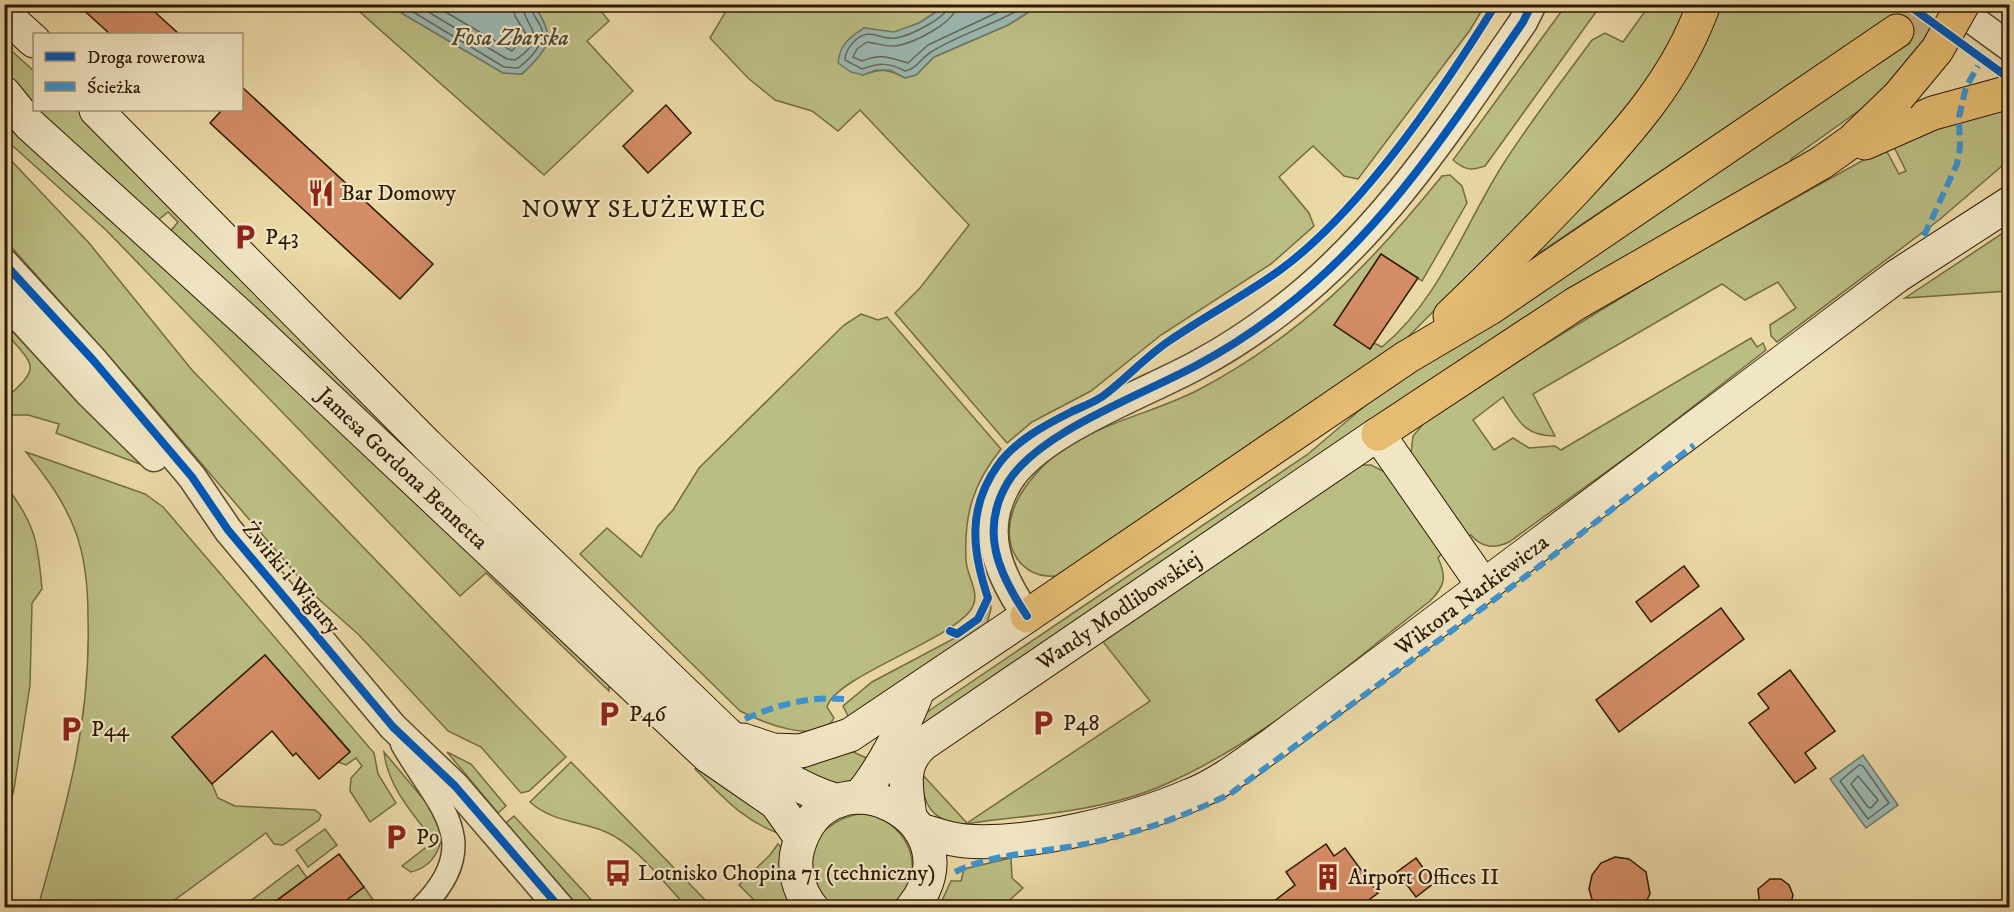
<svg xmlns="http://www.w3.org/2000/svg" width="2014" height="912" font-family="'IM FELL DW Pica',serif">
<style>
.green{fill:#bbbe83;stroke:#746c42;stroke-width:1.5}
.water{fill:#9bb8b1;stroke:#6f786a;stroke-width:1.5}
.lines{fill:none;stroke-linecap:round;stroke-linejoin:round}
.shore{stroke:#646858;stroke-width:1.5}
.building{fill:#d48d66;stroke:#2d1900;stroke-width:1.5}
.motorway-tunnel{stroke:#c4b284;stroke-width:33;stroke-dasharray:33 16;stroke-linecap:butt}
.minor-casing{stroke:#5c4929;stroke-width:25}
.tertiary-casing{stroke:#5c4929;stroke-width:31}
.secondary-casing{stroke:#2d1900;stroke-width:35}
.motorway-casing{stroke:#2d1900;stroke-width:35}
.minor{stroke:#f1e6c4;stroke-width:22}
.tertiary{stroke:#f1e6c4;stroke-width:28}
.secondary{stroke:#f1e6c4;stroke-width:33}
.motorway{stroke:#e5bc72;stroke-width:33}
.motorway-bridge-casing{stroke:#2d1900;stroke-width:35;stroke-linecap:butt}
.motorway-bridge{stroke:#e5bc72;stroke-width:33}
.quiet{stroke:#3c93d0;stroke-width:6;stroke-dasharray:12 6;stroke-linecap:butt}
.cycleway-casing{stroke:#f1e6c4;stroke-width:11}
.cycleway{stroke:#0057b8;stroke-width:8}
.labels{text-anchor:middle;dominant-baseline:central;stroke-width:4.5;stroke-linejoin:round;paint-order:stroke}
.poi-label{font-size:22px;fill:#2d1900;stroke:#f1e6c4;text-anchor:start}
.street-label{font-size:22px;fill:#2d1900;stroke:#f1e6c4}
.water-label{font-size:24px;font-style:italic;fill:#4e4935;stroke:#f1e6c4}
.neighbourhood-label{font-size:24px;letter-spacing:1.5px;fill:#2d1900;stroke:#f1e6c4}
</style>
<rect width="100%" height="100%" fill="#ead8a5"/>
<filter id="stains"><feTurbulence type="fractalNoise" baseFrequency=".00333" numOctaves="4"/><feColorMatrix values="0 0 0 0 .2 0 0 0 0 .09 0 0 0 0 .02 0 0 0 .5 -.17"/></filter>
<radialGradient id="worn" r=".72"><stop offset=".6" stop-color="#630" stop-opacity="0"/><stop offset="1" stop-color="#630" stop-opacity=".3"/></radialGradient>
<!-- green -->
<g class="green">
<path d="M352,5H388L503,73L522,74C550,46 556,39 534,5H596L609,21L587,41L633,91L544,175Z"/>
<path d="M734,5H947L919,23L894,33L864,28L863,75C880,68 889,69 905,78L916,75L934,57L1008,25L1040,5H1485L1470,30L1358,179L1344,176L1313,146L1279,177L1309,213L1314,226L1271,264L1161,335L1091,391L1032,422L1007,443L895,313L920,288L969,225L860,110L838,131L812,111L775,100L748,78L710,38L726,11Z"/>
<path d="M1566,5H1601L1485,166C1470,171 1465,170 1453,160Z"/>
<path d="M1640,5H1689L1662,61L1610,133L1408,337L1056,576C1019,579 1001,544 1013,511C1018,494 1031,479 1043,466C1084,425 1148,416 1198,390C1301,336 1370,265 1442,176L1450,175L1462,186L1467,203L1422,281L1381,254L1334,325L1370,349L1374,343L1382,347C1439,300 1463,228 1502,166C1529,123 1562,81 1592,40L1605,33L1623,42L1646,10Z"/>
<polygon points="1719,5 1894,5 1931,31 1874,100 1791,159 1790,163 908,742 913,724 930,710 1308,454 1367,404 1474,330 1910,43 1892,16 1539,253 1535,248"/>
<polygon points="5,45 34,71 34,110 77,110 96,126 673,701 169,233 178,222 168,212 156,222 35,112 5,70"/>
<path d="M2009,106V160L1939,220L1777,342L1771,336L1770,325L1796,308L1778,282L1745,300L1722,284L1533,394L1555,436C1524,436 1519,421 1503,397L1473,420L1494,450L1513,438L1529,448L1555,446L1561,450L1751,338L1757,347L1763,343L1766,350L1646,443L1509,542C1494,549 1482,548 1471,535L1464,538L1411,454L1413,436L1424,423L1539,348L1670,268L1885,148L1899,174L1906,171L1892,143Z"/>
<polygon points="4,116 609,680 609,691 486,573 460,596 107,231 5,139"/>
<polygon points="5,154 89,243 192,370 566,757 529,791 521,793 481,747 448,731 359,635 313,594 136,387 5,240"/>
<polygon points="2009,229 2009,291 1905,298"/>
<path d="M861,314L878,320L887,317L1001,449C973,484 964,514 966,559C966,577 983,594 970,611C946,642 835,677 827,707L834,718C819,747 760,721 740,711L580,554L607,528L641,557L658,526L673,510L699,468L844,325Z"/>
<path d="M4,322L81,405L148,467L56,433L59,424L28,415H5V399C42,366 35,367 5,332Z"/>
<path d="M26,452L145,494L163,507L374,753L378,774L396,803L370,822L350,791L351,778L362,766L356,758L346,765L338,762L350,751L265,655L172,737L212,784L218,798L235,806L315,810L321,815L319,820L283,845L274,844L266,833L165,907H38C66,808 91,722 88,618C88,589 86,560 76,533C65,502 46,477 26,452Z"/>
<path d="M1359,465H1371L1389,474L1442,553L1438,558C1447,577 1445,586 1430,601C1346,666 1264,741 1166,784C1112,808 1051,814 993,820C982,821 968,825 957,824C929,819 921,799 922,774L967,823L1150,701L1100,638Z"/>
<path d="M5,485C35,523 38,542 42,589L32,603L30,685L14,789L5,823Z"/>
<polygon points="990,600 991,609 987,624 850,720 843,706 872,682 972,629 985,616"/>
<path d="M849,750L873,761C866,768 856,781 848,784C829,790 805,774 793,761Z"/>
<path d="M384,752L441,820C445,842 436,866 411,872L402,866L434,841C413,814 388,787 384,752Z"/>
<polygon points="447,752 471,764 506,806 498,813"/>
<path d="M571,762L712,907H687C663,883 638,846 606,832C580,821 552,822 530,802Z"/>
<path d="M699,766L760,808L780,834C742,820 723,797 695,769Z"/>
<path d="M868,813C910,825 931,875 891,905C885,909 876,907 868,907C838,907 821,910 812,875C803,839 836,814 868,813Z"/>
<polygon points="514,816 598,907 579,907 506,823"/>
<polygon points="325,829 337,845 308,867 296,850"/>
<polygon points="778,844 782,848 783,887 794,907 761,907 739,885 770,855"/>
<polygon points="1011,858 1012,878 1023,888 1002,907 939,907 951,881 961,881 964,869"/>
<polygon points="298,865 307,878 267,907 241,908"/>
<polygon points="364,887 374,901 365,907 337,907"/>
</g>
<!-- water -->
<g class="water">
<path d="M388,5H534C556,40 551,45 522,74L503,73Z"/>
<path d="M947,5H1040L1008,25L934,57L916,75L905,78L890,70H876L863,75L851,72L838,63C840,44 850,37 864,28L894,32L919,23Z"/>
<polygon points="1863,755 1898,805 1866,828 1830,779"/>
</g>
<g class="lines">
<!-- shore -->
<g class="shore">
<path d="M400,4L504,67L518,68C529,60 548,41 541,27C537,19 531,13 530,4"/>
<path d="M415,4L507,59L515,60C552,36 524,28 522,4"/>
<polyline points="432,4 512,51 526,34 515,16 513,4"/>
<path d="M949,4C948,18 909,36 896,38C887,40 877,34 868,34C857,35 845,49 845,60L862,69C879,63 888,62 905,71C917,69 921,58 931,52C961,33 998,24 1029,4"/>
<path d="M957,4C956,23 913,43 896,46C887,47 876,43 867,42L857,49L853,57L862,61C883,53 889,58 908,63L928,45L1015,4"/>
<polygon points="1859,765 1863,766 1889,803 1868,819 1840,781"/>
<polygon points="1858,776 1878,800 1871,808 1868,807 1851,784"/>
</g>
</g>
<!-- building -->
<g class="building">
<polygon points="77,4 146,4 179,34 110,34"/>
<polygon points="242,87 433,264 400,299 210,123 222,110 242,110"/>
<polygon points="666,105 691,133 648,173 623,146"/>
<polygon points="1381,254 1418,278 1370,349 1334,325"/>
<polygon points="1684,566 1699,586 1651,622 1636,602"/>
<polygon points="1721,608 1744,639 1619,732 1596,700"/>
<polygon points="265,655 350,752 319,779 296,753 293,756 272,731 212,784 172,737"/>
<polygon points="1790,670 1835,731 1805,753 1816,768 1795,783 1749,723 1769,708 1758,694"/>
<polygon points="1326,844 1334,856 1345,848 1378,893 1358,908 1265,908 1295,885 1286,872"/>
<polygon points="339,854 364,887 336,908 267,908"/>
<polygon points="1615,857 1629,859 1646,872 1650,894 1643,908 1597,908 1593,903 1589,889 1592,875 1601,863"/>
<polygon points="1416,858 1434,883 1416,897 1397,872"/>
<polygon points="1770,879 1781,879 1789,885 1793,895 1790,908 1760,908 1758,889"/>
</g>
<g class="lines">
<!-- motorway-tunnel -->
<polyline class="motorway-tunnel" points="1897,31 1941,4"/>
<defs>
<path id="minor" d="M402,744C436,804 488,842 421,908"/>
<g id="tertiary">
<polyline points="1951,4 2010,47"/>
<polyline points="4,263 93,360 192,477 228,530 393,727 455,786 560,908"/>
<polyline points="4,300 90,394 154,457"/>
<path d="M1027,616C998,573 979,530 1008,482C1039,431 1147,393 1199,364C1227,349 1254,331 1279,312C1382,234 1451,126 1523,22L1532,4"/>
</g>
<g id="secondary">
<polyline points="4,14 34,41"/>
<path id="s1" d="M4,93L29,124L246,321L708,756L776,803L801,838"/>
<path d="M96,110L427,445L726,733C758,762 796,789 838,801"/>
<polyline points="743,740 773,750 801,751 850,735 1027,616"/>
<path d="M859,797C883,769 905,724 918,690"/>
<path id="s2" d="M910,816C906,788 900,764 923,744L1378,434L1483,585"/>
<path id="s3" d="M920,830C935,834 949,840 965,841C1030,846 1131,821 1191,795C1221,783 1247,762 1273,744L1897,276L2010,203"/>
<path d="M812,908C799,892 792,868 798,848C828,742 982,822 912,908"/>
</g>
<g id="motorway">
<polyline points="1865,143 1933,113 2010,92"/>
<path d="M1450,316C1493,275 1534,233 1575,190C1627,134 1678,78 1704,4"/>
<polyline points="1378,434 1575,304 1821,163 1852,141 1898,97"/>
<polyline points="1027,616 1407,357 1490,308 1897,31"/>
</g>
</defs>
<!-- minor casing -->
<use href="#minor" class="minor-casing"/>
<!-- tertiary casing -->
<use href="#tertiary" class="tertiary-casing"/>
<!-- secondary casing -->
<use href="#secondary" class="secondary-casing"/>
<!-- motorway casing -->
<use href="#motorway" class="motorway-casing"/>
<!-- minor -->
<use href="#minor" class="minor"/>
<!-- tertiary -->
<use href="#tertiary" class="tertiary"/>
<!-- secondary -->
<use href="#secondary" class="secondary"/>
<!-- motorway -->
<use href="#motorway" class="motorway"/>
<defs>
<polyline id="motorway-bridge" points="1898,97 1937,50 1963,4"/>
</defs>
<!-- motorway-bridge casing -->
<use href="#motorway-bridge" class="motorway-bridge-casing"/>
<!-- motorway-bridge -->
<use href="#motorway-bridge" class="motorway-bridge"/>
<!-- quiet -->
<g class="quiet">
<polyline points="1924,236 1957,164 1960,147 1959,117 1966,87 1978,66"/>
<path d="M745,719C775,705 811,696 844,699"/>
<path d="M955,872C989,855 1031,853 1068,847C1124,838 1179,819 1230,794L1541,565L1694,445"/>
</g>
<defs>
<g id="cycleway">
<polyline points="1907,4 2010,79"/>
<polyline points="4,263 93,360 192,477 228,530 393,727 455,786 560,908"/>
<path d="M1027,616C998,573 979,530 1008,482C1039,431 1147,393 1199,364C1227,349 1254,331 1279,312C1382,234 1451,126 1523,22L1532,4"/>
<path d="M950,631L957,634L978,619L988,598C972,551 967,508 998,465C1015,441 1045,425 1071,412C1081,407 1093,403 1103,396C1126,379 1145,357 1169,341C1205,316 1244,296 1280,270C1362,210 1442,91 1496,4"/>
</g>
</defs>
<!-- cycleway casing -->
<use href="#cycleway" class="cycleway-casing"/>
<!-- cycleway -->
<use href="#cycleway" class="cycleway"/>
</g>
<!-- icons -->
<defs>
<symbol id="restaurant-bare" viewBox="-9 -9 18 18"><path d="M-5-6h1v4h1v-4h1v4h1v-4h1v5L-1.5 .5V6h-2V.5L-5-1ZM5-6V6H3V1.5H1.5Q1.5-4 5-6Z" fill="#8f2418" stroke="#f1e6c4" stroke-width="2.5" paint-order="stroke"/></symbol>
<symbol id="parking-bare" viewBox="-9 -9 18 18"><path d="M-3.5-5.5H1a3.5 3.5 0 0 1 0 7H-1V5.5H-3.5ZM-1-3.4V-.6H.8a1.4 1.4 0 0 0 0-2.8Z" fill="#8f2418" stroke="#f1e6c4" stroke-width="2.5" paint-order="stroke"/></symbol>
<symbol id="bus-bare" viewBox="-9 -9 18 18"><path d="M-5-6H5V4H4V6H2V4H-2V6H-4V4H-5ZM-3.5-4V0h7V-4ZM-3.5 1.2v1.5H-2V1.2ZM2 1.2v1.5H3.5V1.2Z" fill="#8f2418" stroke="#f1e6c4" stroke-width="2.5" paint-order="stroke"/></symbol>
<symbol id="building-bare" viewBox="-9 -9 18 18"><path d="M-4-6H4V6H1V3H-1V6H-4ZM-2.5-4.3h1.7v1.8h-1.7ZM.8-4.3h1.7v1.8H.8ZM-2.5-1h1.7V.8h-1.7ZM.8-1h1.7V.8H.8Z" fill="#8f2418" stroke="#f1e6c4" stroke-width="2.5" paint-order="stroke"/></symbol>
</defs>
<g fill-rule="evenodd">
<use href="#restaurant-bare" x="302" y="174" width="38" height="38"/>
<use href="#parking-bare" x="226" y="218" width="38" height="38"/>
<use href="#parking-bare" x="590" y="695" width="38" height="38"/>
<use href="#parking-bare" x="1024" y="704" width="38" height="38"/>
<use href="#parking-bare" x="52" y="710" width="38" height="38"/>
<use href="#parking-bare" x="377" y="818" width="38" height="38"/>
<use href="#bus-bare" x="599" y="854" width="38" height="38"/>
<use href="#building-bare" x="1309" y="858" width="38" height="38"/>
</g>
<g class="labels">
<!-- poi labels -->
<g class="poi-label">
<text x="341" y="193">Bar Domowy</text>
<text x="265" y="237">P43</text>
<text x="629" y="714">P46</text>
<text x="1063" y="723">P48</text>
<text x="91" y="729">P44</text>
<text x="416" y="837">P9</text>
<text x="638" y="873">Lotnisko Chopina 71 (techniczny)</text>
<text x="1348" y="877">Airport Offices II</text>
</g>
<!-- street labels -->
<g class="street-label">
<text stroke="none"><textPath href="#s1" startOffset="548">Jamesa Gordona Bennetta</textPath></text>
<text transform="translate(291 578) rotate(50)">Żwirki i Wigury</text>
<text stroke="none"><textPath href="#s3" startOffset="624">Wiktora Narkiewicza</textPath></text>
<text stroke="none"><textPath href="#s2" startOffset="314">Wandy Modlibowskiej</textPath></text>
</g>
<!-- water labels -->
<g class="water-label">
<text x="510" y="38">Fosa Zbarska</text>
</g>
<!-- neighbourhood labels -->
<g class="neighbourhood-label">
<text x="644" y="210">NOWY SŁUŻEWIEC</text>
</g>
</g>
<!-- margin -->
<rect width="2014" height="912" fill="none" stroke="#ead8a5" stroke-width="24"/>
<rect x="6" y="6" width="2002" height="900" fill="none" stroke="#2d1900" stroke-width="3"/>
<rect x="12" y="12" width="1990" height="888" fill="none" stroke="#2d1900" stroke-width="1.5"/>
<!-- legend -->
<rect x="33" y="33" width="210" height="78" fill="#f1e6c4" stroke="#a39476" stroke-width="1.5"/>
<rect x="45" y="52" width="30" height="9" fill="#0057b8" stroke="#a39476" stroke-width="1.5"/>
<text x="87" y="63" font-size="18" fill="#2d1900">Droga rowerowa</text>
<rect x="45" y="82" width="30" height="9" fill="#3c93d0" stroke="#a39476" stroke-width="1.5"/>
<text x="87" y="93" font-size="18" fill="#2d1900">Ścieżka</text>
<rect width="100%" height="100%" filter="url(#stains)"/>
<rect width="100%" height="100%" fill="url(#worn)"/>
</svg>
